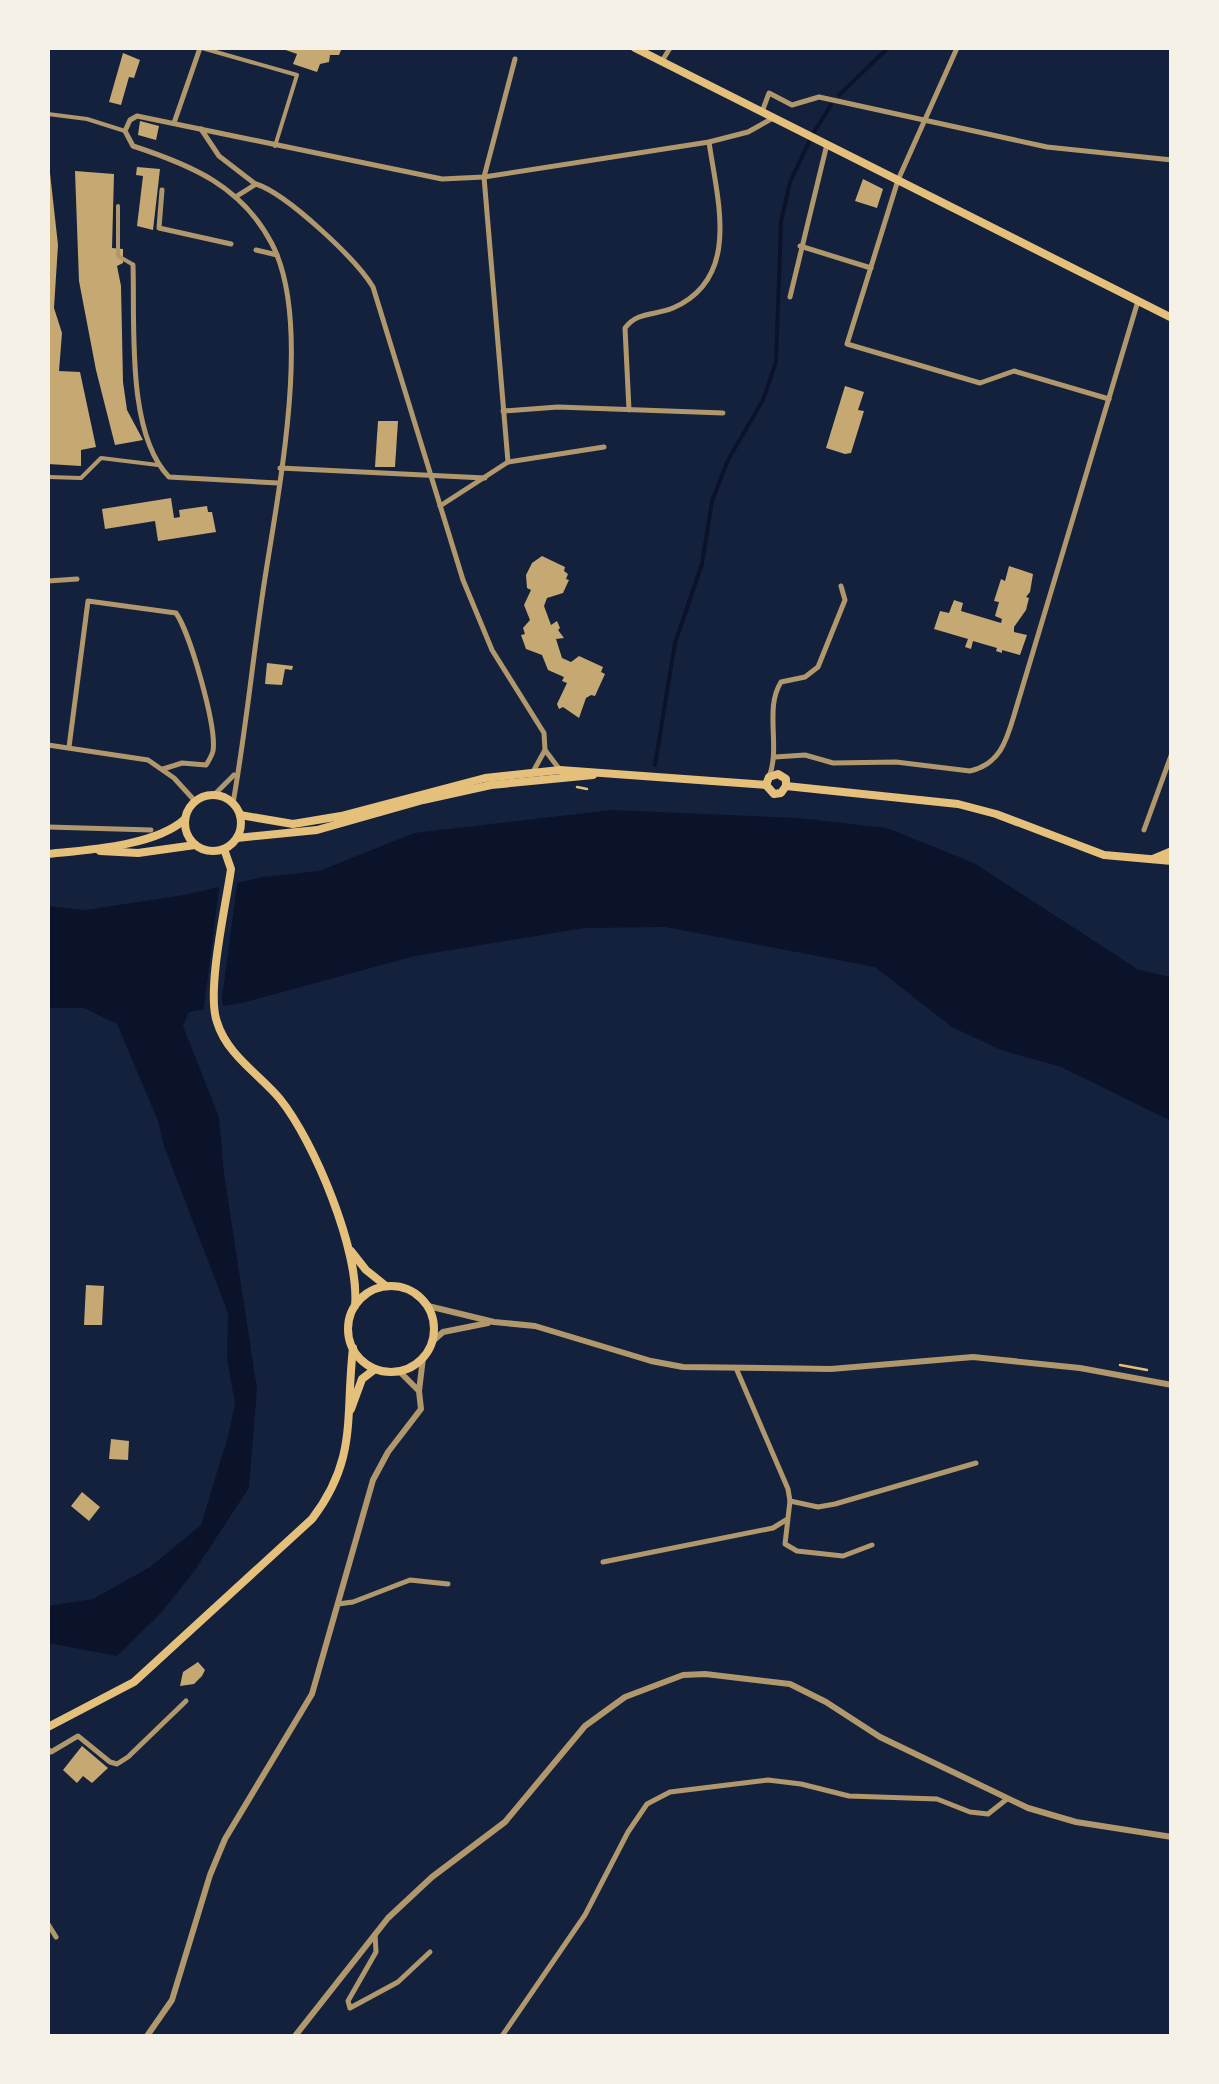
<svg xmlns="http://www.w3.org/2000/svg" width="1219" height="2084" font-family="'PT Sans',sans-serif">
<style>
.water{fill:#0b132b}
.pier{fill:#14213d}
.lines{fill:none;stroke-linecap:round;stroke-linejoin:round}
.stream{stroke:#0b132b;stroke-width:4}
.building{fill:#c6a872}
.path{stroke:#e5c07b;stroke-width:2.5}
.pedestrian{stroke:#b1986c;stroke-width:4}
.minor{stroke:#b1986c;stroke-width:5}
.tertiary{stroke:#b1986c;stroke-width:6}
.secondary{stroke:#e5c07b;stroke-width:8}
.primary{stroke:#e5c07b;stroke-width:8}
</style>
<rect width="100%" height="100%" fill="#14213d"/>
<!-- water -->
<polygon class="water" points="612,810 799,818 887,828 974,863 1139,970 1171,977 1171,1121 1061,1067 1001,1050 952,1027 875,967 665,927 585,928 415,956 246,1002 189,1012 183,1026 219,1117 224,1173 257,1389 249,1488 195,1570 161,1613 117,1656 48,1643 48,1606 93,1599 150,1567 201,1525 228,1436 235,1404 227,1359 228,1313 164,1146 158,1121 117,1024 84,1008 48,1008 48,906 85,910 184,895 263,877 319,871 414,833"/>
<!-- pier -->
<polygon class="pier" points="238,877 222,998 224,1011 203,1015 220,881"/>
<g class="lines">
<!-- stream -->
<g class="stream">
<polyline points="839,95 888,48"/>
<polyline points="814,132 831,105"/>
<polyline points="655,765 675,643 702,564 712,501 728,460 763,400 776,362 781,222 790,182 809,142"/>
</g>
</g>
<!-- building -->
<g class="building">
<polygon points="280,48 342,48 339,55 330,55 329,62 320,64 317,72 293,64 297,54"/>
<polygon points="123,53 140,60 134,78 129,77 121,105 109,102"/>
<polygon points="140,121 159,126 156,140 138,135"/>
<polygon points="137,167 160,169 153,230 137,226 143,176 136,175"/>
<polygon points="75,171 114,174 112,248 123,249 123,263 117,266 121,286 123,382 127,410 143,440 115,445 96,370 79,281"/>
<polygon points="48,173 50,173 58,245 54,308 62,333 59,371 80,372 96,447 81,450 81,466 48,464"/>
<polygon points="863,179 883,189 877,208 855,201"/>
<polygon points="845,386 864,392 858,410 864,411 851,453 845,454 826,448"/>
<polygon points="378,421 398,421 395,467 375,467"/>
<polygon points="171,498 174,518 180,517 179,510 207,506 208,512 212,512 216,532 158,541 155,521 105,529 102,509"/>
<polygon points="542,556 565,567 564,571 568,574 566,579 569,580 563,593 547,598 544,606 551,625 557,621 560,628 558,630 564,638 556,639 562,658 571,662 579,656 603,667 601,672 605,674 595,696 591,695 586,698 579,718 563,707 559,709 557,704 567,683 562,681 564,677 548,670 542,655 526,649 521,635 525,634 523,628 530,620 524,605 531,590 527,588 526,575 532,563"/>
<polygon points="1009,566 1033,574 1030,592 1026,597 1029,598 1026,610 1014,627 1014,632 1027,635 1020,655 1002,650 1002,653 996,651 997,648 973,641 971,649 965,647 968,639 934,629 940,611 949,613 954,600 963,603 961,611 1001,623 1002,619 995,616 999,602 994,601 1001,579 1005,581"/>
<polygon points="267,663 293,666 292,670 285,669 282,685 265,684"/>
<polygon points="86,1285 104,1286 102,1325 84,1325"/>
<polygon points="111,1439 129,1441 128,1460 109,1459"/>
<polygon points="82,1492 100,1507 89,1521 71,1506"/>
<polygon points="198,1662 205,1670 202,1676 194,1684 180,1686 183,1672"/>
<polygon points="82,1746 108,1768 92,1783 83,1776 77,1783 63,1770"/>
</g>
<g class="lines">
<!-- path -->
<g class="path">
<polyline points="577,787 587,789"/>
<polyline points="1120,1365 1147,1370"/>
</g>
<!-- pedestrian -->
<g class="pedestrian">
<polyline points="202,48 297,75 275,146"/>
<polyline points="48,114 87,119 125,131"/>
<polyline points="118,206 118,256 132,264"/>
<polyline points="48,477 81,478 101,458 158,465"/>
</g>
<!-- minor -->
<g class="minor">
<polyline points="957,48 898,180 847,344 980,383 1014,371 1109,399"/>
<polyline points="662,61 670,48"/>
<polyline points="762,112 769,93 792,105 819,97 1047,147 1172,160"/>
<polyline points="174,123 200,48"/>
<polyline points="201,129 219,156 254,183"/>
<polyline points="162,190 159,228 231,244"/>
<path d="M237,196L256,184C287,194 356,259 373,287L463,580L492,650L544,733L545,750L534,770"/>
<polyline points="800,246 871,268"/>
<polyline points="256,250 277,255"/>
<path d="M133,265C135,324 126,433 169,477L278,483"/>
<polyline points="790,297 827,144"/>
<path d="M629,410L625,328C638,311 654,316 673,308C742,278 717,199 709,142"/>
<polyline points="503,411 558,407 723,413"/>
<polyline points="508,462 484,177 515,59"/>
<polyline points="280,468 485,478"/>
<polyline points="440,506 508,462 604,447"/>
<polyline points="48,581 77,579"/>
<polyline points="48,745 148,760 174,778 195,801"/>
<path d="M69,747L88,601L176,613C190,633 217,727 213,751C212,755 208,762 206,765L182,763L163,769"/>
<polyline points="545,750 560,770"/>
<path d="M775,757L805,755L833,763L896,762L970,771C1001,764 1007,739 1015,712L1138,301"/>
<path d="M769,777C781,747 764,709 781,682L805,677L818,667L845,600L841,586"/>
<polyline points="214,795 234,775"/>
<path d="M233,803C245,736 252,666 262,598C275,505 315,327 272,244C242,186 191,165 133,146L125,131L130,120L137,116L442,179L484,177L709,142L748,132L773,118"/>
<polyline points="48,827 151,830"/>
<polyline points="1144,830 1172,753"/>
<polyline points="736,1368 788,1489 790,1501 785,1544 797,1551 843,1556 872,1545"/>
<polyline points="790,1501 818,1507 835,1504 976,1463"/>
<polyline points="603,1562 773,1528 786,1520"/>
<polyline points="338,1604 353,1602 410,1580 448,1584"/>
<polyline points="48,1749 51,1752 78,1736 110,1762 117,1764 128,1757 186,1701"/>
<polyline points="48,1924 56,1937"/>
<polyline points="375,1934 376,1952 348,2001 350,2008 398,1982 430,1952"/>
<polyline points="502,2036 585,1915 628,1832 647,1804 670,1792 768,1780 801,1784 849,1796 937,1799 970,1812 988,1814 1007,1799"/>
</g>
<!-- tertiary -->
<g class="tertiary">
<polyline points="428,1306 494,1322 535,1326 651,1361 683,1367 831,1369 973,1357 1080,1368 1172,1385"/>
<polyline points="433,1341 443,1332 488,1323"/>
<polyline points="399,1371 418,1390"/>
<polyline points="147,2036 172,2000 210,1875 225,1839 312,1694 373,1480 388,1452 421,1409 419,1391 423,1358"/>
<polyline points="295,2036 388,1918 432,1877 505,1822 585,1726 625,1697 683,1675 705,1674 790,1684 826,1702 880,1737 1028,1808 1076,1822 1172,1837"/>
</g>
<!-- secondary -->
<g class="secondary">
<polyline points="635,48 1172,318"/>
<path d="M224,849L231,869C226,905 206,991 217,1022C227,1055 259,1074 280,1099C314,1141 360,1252 355,1306"/>
<polyline points="351,1251 366,1270 386,1286"/>
<circle cx="391" cy="1329" r="43"/>
<polyline points="351,1409 362,1379 375,1369"/>
<path d="M48,1727L134,1682L312,1519C358,1459 345,1417 353,1348"/>
</g>
<!-- primary -->
<g class="primary">
<polyline points="766,785 769,777 778,774 786,779 786,786"/>
<circle cx="213" cy="823" r="28"/>
<polyline points="240,815 293,824 341,816 485,778 560,770 766,785 774,794 781,793 786,786 958,804 996,814 1104,855 1172,861"/>
<polyline points="237,838 317,830 423,800 491,785 593,775"/>
<polyline points="100,851 138,853 195,845"/>
<path d="M48,854C87,850 156,846 185,819"/>
<polyline points="1153,859 1172,851"/>
</g>
</g>
<!-- border -->
<rect width="1219" height="2084" fill="none" stroke="#f6f1e7" stroke-width="100"/>
</svg>
